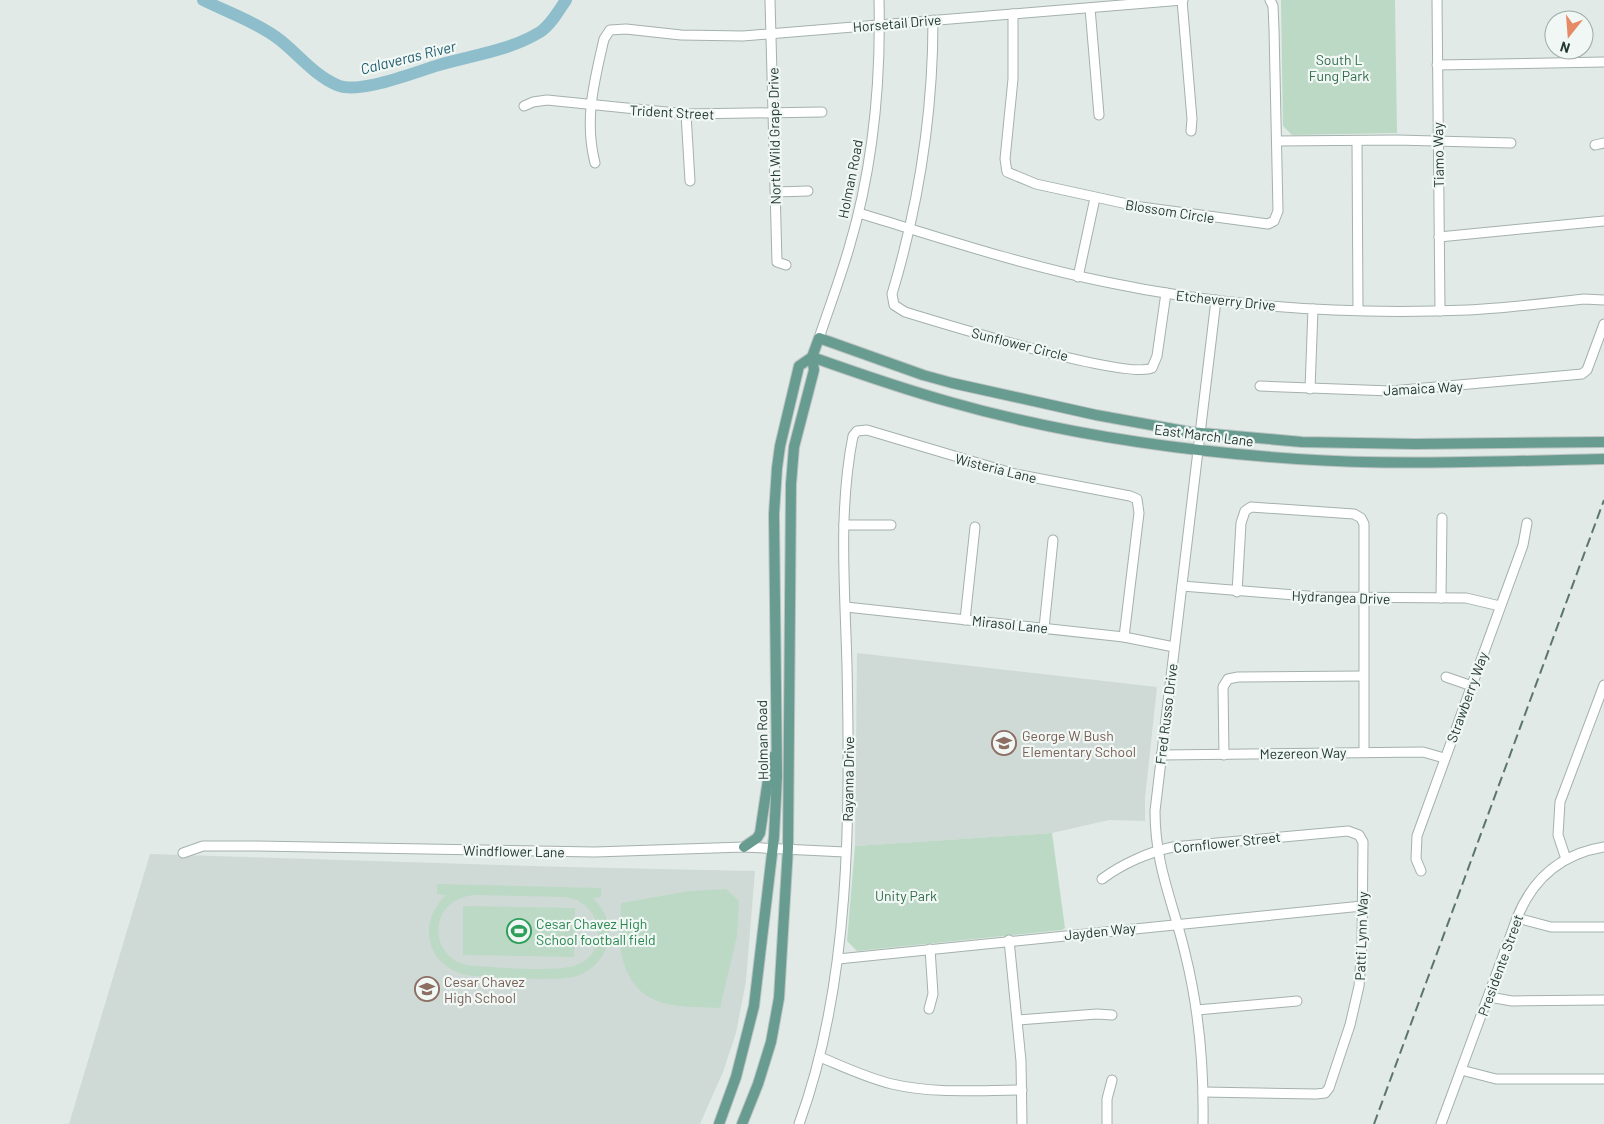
<svg xmlns="http://www.w3.org/2000/svg" width="1604" height="1124" font-family="Barlow,sans-serif">
<style>
.built{fill:#cfdad6}
.green{fill:#bcd9c5;fill-rule:evenodd}
.lines{fill:none;stroke-linecap:round;stroke-linejoin:round}
.river{stroke:#8ebecb;stroke-width:12}
.minor-casing{stroke:#a4b1ad;stroke-width:11}
.major-casing{stroke:#bdc4c2;stroke-width:12}
.minor{stroke:#fff;stroke-width:9}
.major{stroke:#699c91;stroke-width:10}
.rail{stroke:#5d7570;stroke-width:2;stroke-dasharray:10 5;stroke-linecap:butt}
.labels{text-anchor:middle;dominant-baseline:central;stroke-width:4.5;stroke-linejoin:round;paint-order:stroke}
.street-label{font-size:14px;fill:#233934;stroke:#f1f7f4}
.park-label{font-size:14px;fill:#316c4b;stroke:#f1f7f4}
.education-label{font-size:14px;fill:#785e54;stroke:#f1f7f4;text-anchor:start}
.leisure-label{font-size:14px;fill:#27864d;stroke:#f1f7f4;text-anchor:start}
.water-label{font-size:15px;font-style:italic;fill:#235f6f;stroke:#f1f7f4}
</style>
<rect width="100%" height="100%" fill="#e1eae6"/>
<!-- built -->
<g class="built">
<polygon points="857,653 1157,687 1145,798 1145,821 1109,820 1052,833 855,846"/>
<polygon points="150,854 567,867 755,871 746,981 736,1033 723,1072 700,1124 69,1124"/>
</g>
<!-- green -->
<g class="green">
<polygon points="1281,0 1395,0 1397,133 1292,135 1283,126"/>
<polygon points="1052,833 1065,928 1062,930 857,951 847,941 855,846"/>
<path d="M437,884L601,888V897L593,898C605,910 612,925 608,943C604,958 592,971 577,976C556,982 499,977 473,976C429,971 414,926 446,895L437,894ZM475,895L564,897C602,900 613,954 574,966C555,972 497,967 473,966C426,961 427,898 475,895Z"/>
<path d="M726,889L739,901L737,936L720,1008C675,1006 636,1010 622,957C618,941 621,920 621,903L690,891Z"/>
<polygon points="463,906 575,908 574,957 463,955"/>
</g>
<g class="lines">
<!-- river -->
<path class="river" d="M203,0C227,12 260,24 280,40C299,55 314,75 337,85C359,95 415,72 439,65C473,55 509,51 540,32C551,25 559,10 566,0"/>
<defs>
<g id="minor">
<polyline points="770,0 777,262 786,265"/>
<polyline points="1182,0 1192,119 1191,131"/>
<polyline points="1437,0 1440,311"/>
<polyline points="1090,8 1099,115"/>
<polyline points="1013,14 1013,79 1005,159 1007,172 1036,184 1141,207 1268,224 1274,221 1278,211 1274,29 1273,6 1270,0"/>
<path d="M933,20C933,114 919,204 892,294L894,305L905,312C941,323 1126,380 1152,368L1157,356L1166,293"/>
<polyline points="1437,65 1604,62"/>
<polyline points="524,106 533,102 547,100 686,114 822,112"/>
<polyline points="686,114 690,181"/>
<polyline points="1277,141 1397,140 1511,143"/>
<polyline points="1357,141 1358,310"/>
<polyline points="1595,145 1604,143"/>
<path d="M595,163C584,120 594,82 604,39L610,30L626,29L681,35L743,36L1183,0"/>
<polyline points="776,192 808,191"/>
<path d="M859,213C941,238 1022,265 1106,282C1224,307 1347,315 1468,310C1507,308 1546,303 1584,299L1604,300"/>
<polyline points="1439,237 1604,221"/>
<polyline points="1078,277 1095,198"/>
<path d="M819,338C829,308 840,279 849,248C873,168 881,83 879,0"/>
<polyline points="1260,386 1391,391 1582,374 1587,370 1604,324"/>
<polyline points="1310,389 1313,309"/>
<polyline points="844,525 891,525"/>
<polyline points="1182,586 1320,597 1466,598 1500,606"/>
<polyline points="1237,592 1241,523 1245,511 1251,507 1354,514 1361,518 1364,524 1364,752"/>
<polyline points="1441,598 1442,518"/>
<polyline points="846,607 1124,637 1174,647"/>
<polyline points="965,620 975,527"/>
<polyline points="1044,628 1053,540"/>
<polyline points="1446,677 1472,686"/>
<polyline points="1161,755 1423,752 1444,758"/>
<polyline points="1224,755 1223,687 1228,679 1238,677 1363,676"/>
<polyline points="183,853 203,846 257,846 595,852 744,847 845,852"/>
<polyline points="1566,859 1558,835 1560,802 1604,685"/>
<polyline points="1421,871 1416,859 1417,836 1523,545 1527,523"/>
<path d="M1102,879C1122,864 1149,852 1173,847L1348,831L1359,835L1363,842L1362,944L1359,986L1350,1025L1329,1088L1325,1093L1316,1094L1203,1092"/>
<polyline points="1517,918 1551,927 1604,927"/>
<polyline points="1009,940 1021,1061 1022,1124"/>
<polyline points="838,959 1362,906"/>
<polyline points="1489,997 1512,1001 1604,1000"/>
<polyline points="929,1009 933,994 930,949"/>
<polyline points="1197,1010 1297,1001"/>
<polyline points="1018,1020 1097,1014 1112,1015"/>
<path d="M820,1057C844,1067 867,1078 892,1084C934,1094 979,1090 1022,1090"/>
<polyline points="1461,1070 1496,1079 1604,1079"/>
<path d="M799,1124C851,982 850,815 847,666C845,589 838,511 853,436L857,431L867,430L1015,474L1130,496L1137,499L1139,513L1124,637"/>
<polyline points="1107,1124 1107,1099 1112,1080"/>
<path d="M1203,1124C1204,1066 1199,1009 1185,953C1173,902 1155,866 1155,811L1216,300"/>
<path d="M1441,1124L1517,918C1533,878 1561,854 1604,847"/>
</g>
<g id="major">
<path d="M812,357C857,373 903,389 950,402C1062,434 1181,451 1297,459C1399,466 1502,461 1604,459"/>
<polyline points="744,847 757,838 760,833 769,773 774,756"/>
<polyline points="719,1124 736,1077 754,1006 774,837 777,776 774,514 777,468 780,446 799,366 812,357 819,338 923,375 952,383 1096,415 1190,432 1302,442 1415,444 1604,442"/>
<polyline points="742,1124 758,1084 771,1042 779,998 788,848 791,484 794,447 814,370 812,357"/>
</g>
</defs>
<!-- minor casing -->
<use href="#minor" class="minor-casing"/>
<!-- major casing -->
<use href="#major" class="major-casing"/>
<!-- minor -->
<use href="#minor" class="minor"/>
<!-- major -->
<use href="#major" class="major"/>
<!-- rail -->
<polyline class="rail" points="1374,1124 1604,500"/>
</g>
<!-- icons -->
<defs>
<symbol id="school-ring" viewBox="-11 -11 22 22"><circle r="9.5" fill="#f1f7f4" stroke="#8d6e63" stroke-width="1.5"/><path d="M0-5L7-2L0 1L-7-2ZM-4 1L0 2.5L4 1V4Q0 6-4 4Z" fill="#8d6e63"/></symbol>
<symbol id="stadium-ring" viewBox="-11 -11 22 22"><circle r="9.5" fill="#f1f7f4" stroke="#2e9e5b" stroke-width="1.5"/><path d="M0-5a6.5 5 0 1 0 0 10a6.5 5 0 1 0 0-10ZM-3.5-1.8h7v3.6h-7Z" fill="#2e9e5b"/></symbol>
</defs>
<g fill-rule="evenodd">
<use href="#school-ring" x="990" y="729" width="28" height="28"/>
<use href="#stadium-ring" x="505" y="917" width="28" height="28"/>
<use href="#school-ring" x="413" y="975" width="28" height="28"/>
</g>
<g class="labels">
<!-- street labels -->
<g class="street-label">
<text transform="translate(897 23) rotate(-5)">Horsetail Drive</text>
<text transform="translate(672 112) rotate(3)">Trident Street</text>
<text transform="translate(774 136) rotate(-91)">North Wild Grape Drive</text>
<text transform="translate(1438 155) rotate(-91)">Tiamo Way</text>
<text transform="translate(850 179) rotate(-79)">Holman Road</text>
<text transform="translate(1170 211) rotate(9)">Blossom Circle</text>
<text transform="translate(1226 300) rotate(6)">Etcheverry Drive</text>
<text transform="translate(1020 344) rotate(14)">Sunflower Circle</text>
<text transform="translate(1423 388) rotate(-3)">Jamaica Way</text>
<text transform="translate(1204 435) rotate(7)">East March Lane</text>
<text transform="translate(996 468) rotate(14)">Wisteria Lane</text>
<text transform="translate(1341 597) rotate(2)">Hydrangea Drive</text>
<text transform="translate(1010 624) rotate(6)">Mirasol Lane</text>
<text transform="translate(1467 697) rotate(-70)">Strawberry Way</text>
<text transform="translate(1166 714) rotate(-83)">Fred Russo Drive</text>
<text transform="translate(762 740) rotate(-91)">Holman Road</text>
<text transform="translate(1303 753) rotate(-1)">Mezereon Way</text>
<text transform="translate(848 779) rotate(-89)">Rayanna Drive</text>
<text transform="translate(1227 842) rotate(-6)">Cornflower Street</text>
<text transform="translate(514 851) rotate(1)">Windflower Lane</text>
<text transform="translate(1100 931) rotate(-6)">Jayden Way</text>
<text transform="translate(1361 936) rotate(-88)">Patti Lynn Way</text>
<text transform="translate(1500 965) rotate(-70)">Presidente Street</text>
</g>
<!-- park labels -->
<g class="park-label">
<text x="1339" y="59">South L<tspan x="1339" dy="16">Fung Park</tspan></text>
<text x="906" y="895">Unity Park</text>
</g>
<!-- education labels -->
<g class="education-label">
<text x="1022" y="735">George W Bush<tspan x="1022" dy="16">Elementary School</tspan></text>
<text x="444" y="981">Cesar Chavez<tspan x="444" dy="16">High School</tspan></text>
</g>
<!-- leisure labels -->
<g class="leisure-label">
<text x="536" y="923">Cesar Chavez High<tspan x="536" dy="16">School football field</tspan></text>
</g>
<!-- water labels -->
<g class="water-label">
<text transform="translate(408 57) rotate(-14)">Calaveras River</text>
</g>
</g>
<!-- north arrow -->
<g transform="translate(1569 35) rotate(197)"><circle r="24" fill="#f1f7f4" stroke="#9faba7"/>
<path d="M0-4L9 19L0 12L-9 19Z" fill="#e58a64"/>
<text y="-8" font-size="14" font-weight="bold" text-anchor="middle" fill="#233934">N</text>
</g>
</svg>
